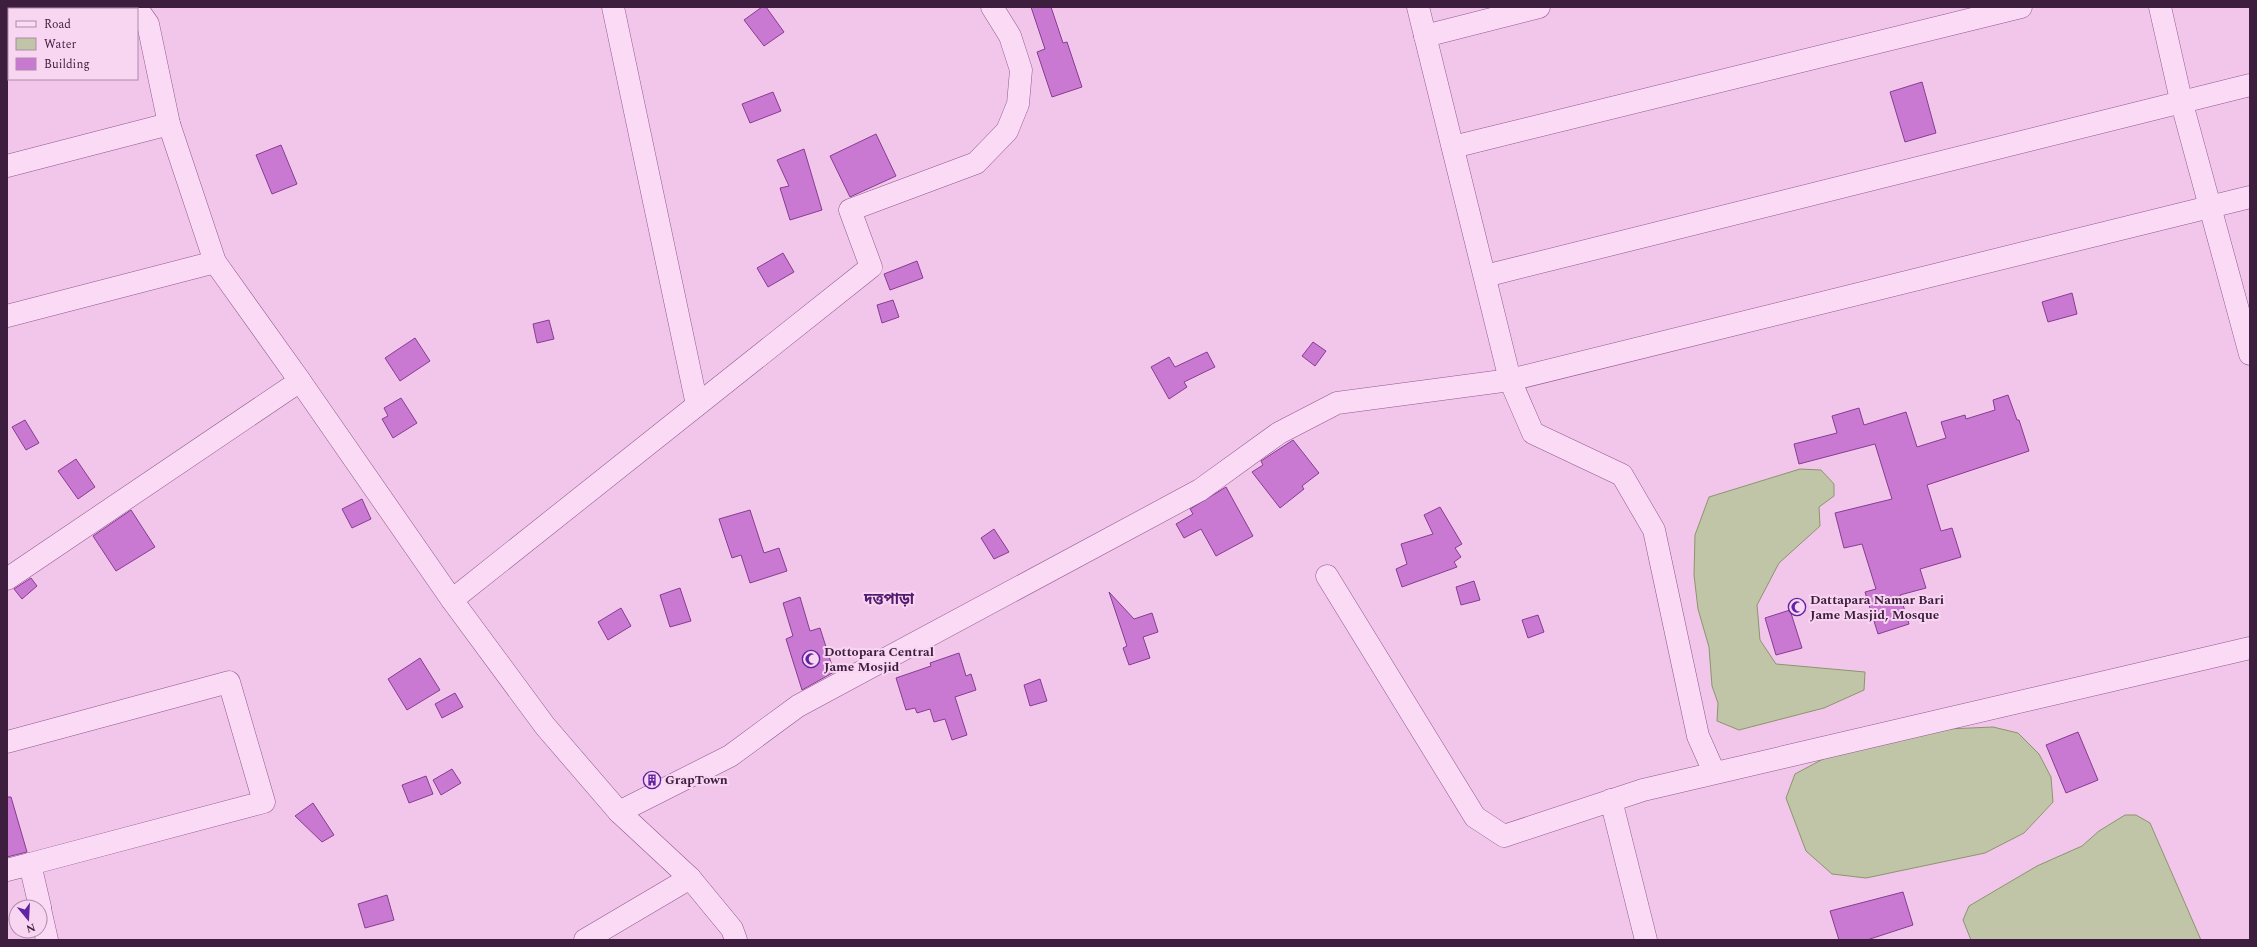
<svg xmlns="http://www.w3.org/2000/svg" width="2257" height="947" font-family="Spectral,'Noto Sans Bengali',serif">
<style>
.water{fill:#c0c5a7;stroke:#8b956d}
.building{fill:#ca79d3;stroke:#863d90}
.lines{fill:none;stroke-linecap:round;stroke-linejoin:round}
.street-casing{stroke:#8f598e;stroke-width:23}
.street{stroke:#fbdaf5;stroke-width:22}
.labels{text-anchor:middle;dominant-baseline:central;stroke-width:4;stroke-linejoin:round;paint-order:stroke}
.poi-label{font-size:13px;font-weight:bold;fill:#3d1e3e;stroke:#f8d6f2;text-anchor:start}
.quarter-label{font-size:15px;font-weight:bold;fill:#541a6e;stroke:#f8d6f2}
</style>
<rect width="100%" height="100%" fill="#f2c6ea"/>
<!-- water -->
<g class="water">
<polygon points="1800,469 1821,470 1834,484 1834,496 1819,507 1820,526 1779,563 1757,605 1760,640 1776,664 1865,672 1864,690 1824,708 1739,730 1717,721 1718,703 1712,686 1709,647 1698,609 1694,575 1695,535 1709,497"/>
<polygon points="1993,727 2018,733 2039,754 2051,777 2053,802 2024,833 1985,853 1866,878 1832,874 1806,851 1786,798 1795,774 1838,751 1947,729"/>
<polygon points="2125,815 2136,815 2150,823 2201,940 1971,940 1963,920 1969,906 2037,866 2082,846 2099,831"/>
</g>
<!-- building -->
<g class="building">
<polygon points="762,7 766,7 784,32 764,46 744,20"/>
<polygon points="1031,7 1051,7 1063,43 1067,42 1082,87 1052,97 1037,52 1045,49"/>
<polygon points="1922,82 1936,133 1905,142 1890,92"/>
<polygon points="773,92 781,111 750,123 742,104"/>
<polygon points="876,134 896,176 850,197 830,156"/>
<polygon points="281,145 297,184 272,194 256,155"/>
<polygon points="804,149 822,210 790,220 780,188 789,186 777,160"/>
<polygon points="783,253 794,272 768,287 757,268"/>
<polygon points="917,261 923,278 890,290 884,274"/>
<polygon points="2072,293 2077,314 2048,322 2042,302"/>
<polygon points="893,300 899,317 882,323 877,305"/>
<polygon points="549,320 554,339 537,343 533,324"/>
<polygon points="415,338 430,361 400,381 385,358"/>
<polygon points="1313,342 1326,351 1315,366 1302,356"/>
<polygon points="1207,352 1215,367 1184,382 1187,387 1169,399 1151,367 1169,357 1175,367"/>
<polygon points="2008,395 2017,420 2019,420 2029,451 1927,485 1941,531 1952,528 1961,557 1920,569 1926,588 1900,595 1909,624 1878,634 1865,592 1876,589 1862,544 1844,548 1835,513 1892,499 1875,444 1799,464 1794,444 1837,433 1832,416 1859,408 1864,425 1906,412 1917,447 1946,438 1941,422 1965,415 1966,419 1995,410 1993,400"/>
<polygon points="401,398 417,423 393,438 382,419 388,416 384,408"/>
<polygon points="25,420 39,443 26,450 12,427"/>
<polygon points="1293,440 1319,473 1302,486 1304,489 1280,508 1252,472 1263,465 1261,461"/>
<polygon points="76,459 95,487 78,499 58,471"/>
<polygon points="1226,487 1253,536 1216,556 1201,529 1184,538 1176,524 1193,514 1190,509"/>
<polygon points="362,499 371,519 352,528 342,509"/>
<polygon points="1440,507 1462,544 1455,548 1461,557 1454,562 1457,567 1402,587 1396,569 1407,564 1401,544 1433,534 1424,515"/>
<polygon points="131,510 155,547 116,571 93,536"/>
<polygon points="750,510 764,553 779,548 787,571 750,583 741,555 732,558 719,519"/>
<polygon points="994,529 1009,552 994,559 981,538"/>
<polygon points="31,578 37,586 22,599 14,589"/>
<polygon points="1474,581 1480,600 1461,605 1456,587"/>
<polygon points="680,588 691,621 670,627 660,595"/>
<polygon points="1109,592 1134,619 1152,613 1158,632 1143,637 1150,658 1129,665 1123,648 1127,646"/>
<polygon points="800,597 810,631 820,628 834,672 802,690 786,639 793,636 783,603"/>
<polygon points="621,608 631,626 608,640 598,622"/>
<polygon points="1790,610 1802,648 1776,655 1765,618"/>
<polygon points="1538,615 1544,632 1528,638 1522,620"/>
<polygon points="959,653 966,676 971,674 976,690 955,697 967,735 952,740 945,719 934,722 930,709 917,713 915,708 906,710 896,678 931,666 930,663"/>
<polygon points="420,658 440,690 407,710 388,679"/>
<polygon points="1040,679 1047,701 1030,706 1024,685"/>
<polygon points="455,693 463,707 442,718 435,704"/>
<polygon points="2078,732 2098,780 2066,793 2046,745"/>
<polygon points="452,769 461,783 441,795 433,780"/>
<polygon points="426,776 433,794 409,803 402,785"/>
<polygon points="7,797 11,797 27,852 7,857"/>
<polygon points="313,803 334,835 322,842 295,816"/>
<polygon points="1903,892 1913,925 1867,940 1839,940 1830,911"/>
<polygon points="387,895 394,920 365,928 358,904"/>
</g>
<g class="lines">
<defs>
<g id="street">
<polyline points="613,7 697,405"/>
<polyline points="1418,7 1510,380 1533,433 1622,475 1654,530 1698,736 1714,772"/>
<polyline points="2160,7 2181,100 2250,354"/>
<polyline points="1425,36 1539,7"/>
<polyline points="1453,147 2021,7"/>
<polyline points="7,166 169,124"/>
<polyline points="1485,276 2250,85"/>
<polyline points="7,316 215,262"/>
<polyline points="300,381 452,600 545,726 619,812 690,878 732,929 736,940"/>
<polyline points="1327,576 1475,817 1504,836 1643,790 2250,648"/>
<polyline points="7,579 300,381 215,262 169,124 148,24 136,7"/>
<polyline points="452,600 871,267 850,210 976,163 1007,131 1018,104 1021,70 1010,36 992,7"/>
<polyline points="7,742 229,682 264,802 30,864"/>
<polyline points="1611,800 1646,940"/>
<polyline points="619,812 730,756 798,706 1200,490 1279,433 1337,403 1510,380 2250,197"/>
<polyline points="7,870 30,864 40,907"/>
<polyline points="40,909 47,940"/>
<polyline points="585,940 690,878"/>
</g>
</defs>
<!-- street casing -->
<use href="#street" class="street-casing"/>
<!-- street -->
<use href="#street" class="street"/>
</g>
<!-- icons -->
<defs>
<symbol id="mosque-ring" viewBox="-11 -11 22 22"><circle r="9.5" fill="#f8d6f2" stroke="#6024a3" stroke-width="1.5"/><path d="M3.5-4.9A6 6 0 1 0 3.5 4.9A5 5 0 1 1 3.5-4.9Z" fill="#6024a3"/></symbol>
<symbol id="building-ring" viewBox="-11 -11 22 22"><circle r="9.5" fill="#f8d6f2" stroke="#6024a3" stroke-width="1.5"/><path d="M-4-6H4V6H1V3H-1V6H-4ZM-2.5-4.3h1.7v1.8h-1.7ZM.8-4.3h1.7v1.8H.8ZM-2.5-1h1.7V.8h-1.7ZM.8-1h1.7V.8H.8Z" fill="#6024a3"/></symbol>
</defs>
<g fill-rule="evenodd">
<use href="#mosque-ring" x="1787" y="597" width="20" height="20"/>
<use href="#mosque-ring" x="801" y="649" width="20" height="20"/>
<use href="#building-ring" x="642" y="770" width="20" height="20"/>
</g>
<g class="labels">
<!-- poi labels -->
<g class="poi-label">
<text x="1810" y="600">Dattapara Namar Bari<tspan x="1810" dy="15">Jame Masjid, Mosque</tspan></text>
<text x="824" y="652">Dottopara Central<tspan x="824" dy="15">Jame Mosjid</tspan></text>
<text x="665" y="780">GrapTown</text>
</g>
<!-- quarter labels -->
<g class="quarter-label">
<text x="889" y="599">দত্তপাড়া</text>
</g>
</g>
<!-- border -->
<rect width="2257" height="947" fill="none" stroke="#3d1e3e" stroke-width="16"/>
<!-- legend -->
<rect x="8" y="8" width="130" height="72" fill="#f8d6f2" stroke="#ad8caa"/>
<rect x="16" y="21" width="20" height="6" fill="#fbdaf5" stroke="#ad8caa"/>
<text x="44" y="28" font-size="12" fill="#3d1e3e">Road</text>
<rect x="16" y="38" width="20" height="12" fill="#c0c5a7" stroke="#ad8caa"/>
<text x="44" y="48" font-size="12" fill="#3d1e3e">Water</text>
<rect x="16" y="58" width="20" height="12" fill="#ca79d3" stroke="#ad8caa"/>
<text x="44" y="68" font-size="12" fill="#3d1e3e">Building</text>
<!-- north arrow -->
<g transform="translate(28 919) rotate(162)"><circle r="19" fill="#f8d6f2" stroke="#ad8caa"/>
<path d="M0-3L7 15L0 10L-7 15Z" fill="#6024a3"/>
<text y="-6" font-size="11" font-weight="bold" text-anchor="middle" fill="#3d1e3e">N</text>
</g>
</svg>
